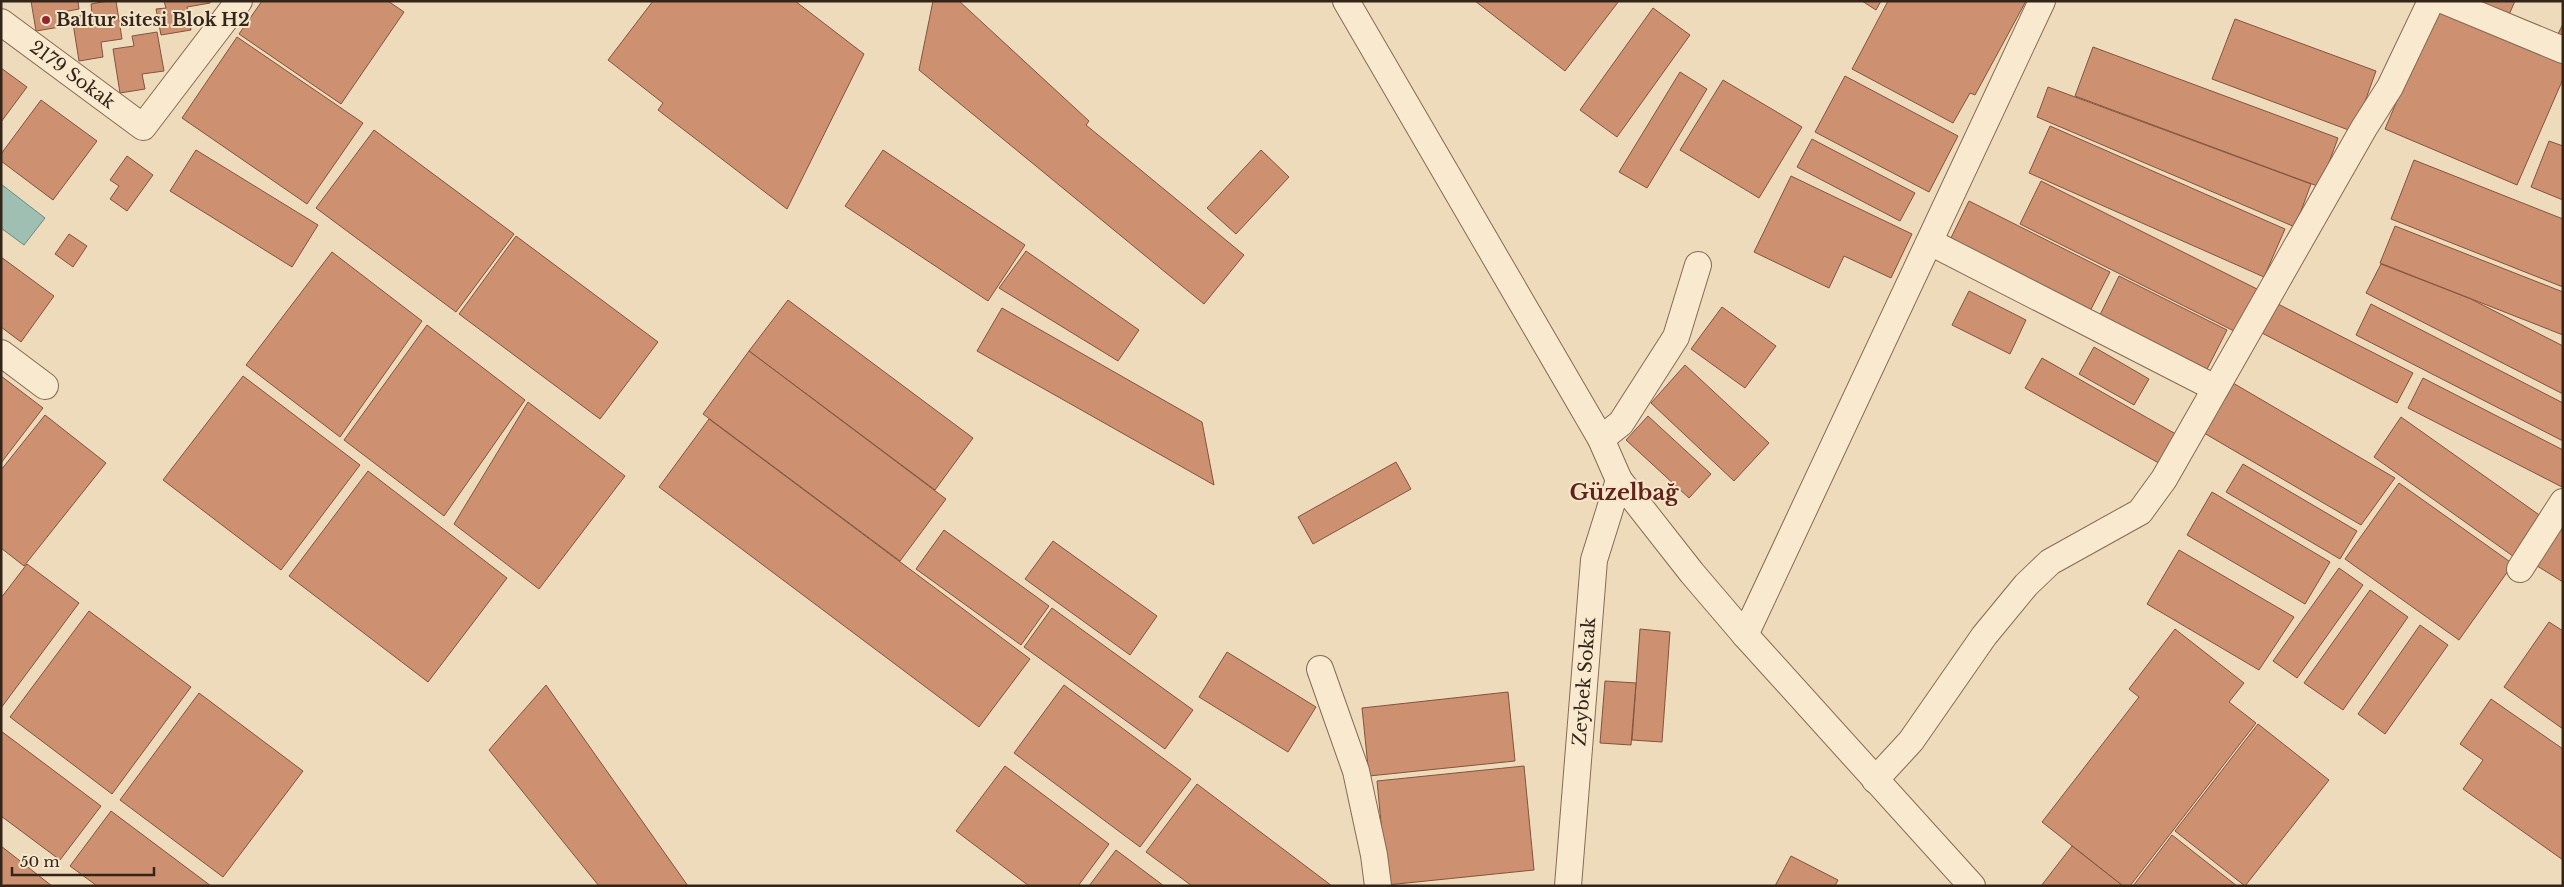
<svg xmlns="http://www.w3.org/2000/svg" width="2564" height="887" font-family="'Libre Baskerville',serif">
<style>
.water{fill:#a0bfb3;stroke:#688c80}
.building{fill:#cd9070;stroke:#84533b}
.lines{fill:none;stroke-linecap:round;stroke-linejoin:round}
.minor-casing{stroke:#856b55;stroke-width:28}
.minor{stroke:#f9e9ce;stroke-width:26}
.poi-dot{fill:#95252d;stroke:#f5e6cb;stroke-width:2}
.labels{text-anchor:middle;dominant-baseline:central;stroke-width:4;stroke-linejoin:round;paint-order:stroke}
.poi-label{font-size:18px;font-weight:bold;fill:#34251a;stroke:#f5e6cb;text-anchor:start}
.street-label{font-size:18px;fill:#34251a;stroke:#f5e6cb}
.district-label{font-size:22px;font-weight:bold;fill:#612319;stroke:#f5e6cb}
</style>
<rect width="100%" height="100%" fill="#eedbbb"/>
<!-- water -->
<polygon class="water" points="1,184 45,218 24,245 1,228"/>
<!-- building -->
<g class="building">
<polygon points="31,1 78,1 79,9 58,13 60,27 36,31"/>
<polygon points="108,1 116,1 122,39 101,42 103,57 79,61 72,17 92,14 91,4"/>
<polygon points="164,1 210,1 210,3 187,7 191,30 161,35 156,9 166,8"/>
<polygon points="262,1 388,1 404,12 341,104 239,34"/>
<polygon points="653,1 795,1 864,54 787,209 658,110 663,103 608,60"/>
<polygon points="933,1 959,1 1089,121 1086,125 1244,255 1204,304 919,70"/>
<polygon points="1475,1 1619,1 1565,71"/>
<polygon points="1862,1 1881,1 1876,10"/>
<polygon points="1888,1 2026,1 1975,95 1970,93 1953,123 1852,69"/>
<polygon points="2471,1 2515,1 2508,17"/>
<polygon points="1653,8 1690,35 1617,137 1580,110"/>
<polygon points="2436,9 2563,63 2563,79 2517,185 2385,129"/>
<polygon points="2235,19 2376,71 2354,132 2212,79"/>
<polygon points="2563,24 2563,41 2556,38"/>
<polygon points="157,32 164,71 142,74 145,89 120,93 113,49 134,46 132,36"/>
<polygon points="237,37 363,123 307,204 182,118"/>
<polygon points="2093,47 2338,138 2320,187 2075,96"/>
<polygon points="1,68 27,87 1,122"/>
<polygon points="1680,72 1707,89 1647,188 1619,172"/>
<polygon points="1845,76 1958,136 1929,192 1815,132"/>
<polygon points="1723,80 1802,127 1759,198 1680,150"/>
<polygon points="2048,87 2311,184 2295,227 2037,117"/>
<polygon points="41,100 97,141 53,200 1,161 1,154"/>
<polygon points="2050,126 2285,229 2264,277 2029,173"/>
<polygon points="374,130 514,234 456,312 316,208"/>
<polygon points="1812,139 1915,193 1900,221 1797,167"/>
<polygon points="2549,141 2563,146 2563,200 2531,187"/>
<polygon points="196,150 318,225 292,267 170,191"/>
<polygon points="883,150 1025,245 988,301 845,206"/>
<polygon points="1261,150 1289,177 1236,234 1207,208"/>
<polygon points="127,156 153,175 127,211 110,199 119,186 110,180"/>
<polygon points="2414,160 2563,219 2563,287 2391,219"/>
<polygon points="1791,176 1912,234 1891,278 1844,256 1829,288 1754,252"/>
<polygon points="2041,181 2259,290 2238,333 2020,224"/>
<polygon points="1969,201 2110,272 2086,319 1946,248"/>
<polygon points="2395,226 2563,292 2563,335 2380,263"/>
<polygon points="69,234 87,246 73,267 55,254"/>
<polygon points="516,236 658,342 600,419 459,314"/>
<polygon points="1026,251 1139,330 1118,361 999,288"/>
<polygon points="332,252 422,321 340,437 246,365"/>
<polygon points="1,257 54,296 21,342 1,327"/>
<polygon points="2381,264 2471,299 2563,346 2563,394 2366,293"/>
<polygon points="2119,276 2227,330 2203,377 2096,323"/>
<polygon points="1969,291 2026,320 2010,354 1952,325"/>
<polygon points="788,300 973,438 935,490 749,351"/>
<polygon points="2278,304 2413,373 2397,403 2262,333"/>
<polygon points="2371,304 2563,403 2563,441 2356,335"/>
<polygon points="1722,307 1776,346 1745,388 1691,349"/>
<polygon points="1002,308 1202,422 1214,485 977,351"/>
<polygon points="427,325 525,400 444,516 344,440"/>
<polygon points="2094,347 2149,379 2134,405 2079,374"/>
<polygon points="749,351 946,499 900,561 703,414"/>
<polygon points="2042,358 2181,437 2164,466 2025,388"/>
<polygon points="1685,365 1769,443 1734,481 1651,403"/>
<polygon points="1,376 43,408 1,463"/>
<polygon points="243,376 360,465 281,570 163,480"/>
<polygon points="2423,378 2563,450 2562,487 2408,408"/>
<polygon points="2233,383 2395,478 2361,525 2204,433"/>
<polygon points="528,402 625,476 539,589 454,524"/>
<polygon points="45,415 106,463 24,566 1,548 1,470"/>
<polygon points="1648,416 1711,474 1689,498 1626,440"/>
<polygon points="2401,417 2545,519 2517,559 2374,457"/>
<polygon points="709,419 1030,659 979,727 659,487"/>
<polygon points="1396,462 1411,489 1313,544 1298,517"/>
<polygon points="2243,464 2357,531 2340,559 2226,492"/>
<polygon points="368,471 507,578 428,682 289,576"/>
<polygon points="2399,483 2513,564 2459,640 2345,559"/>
<polygon points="2212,492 2330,562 2305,604 2187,535"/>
<polygon points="2563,518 2563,582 2534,564"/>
<polygon points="944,530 1049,606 1021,645 916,569"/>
<polygon points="1053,541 1157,616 1130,655 1025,579"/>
<polygon points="2179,550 2294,617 2259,670 2147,604"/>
<polygon points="27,564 79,603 1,708 1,598"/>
<polygon points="2339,568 2363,585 2297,678 2273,661"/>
<polygon points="2370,590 2408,617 2343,710 2304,683"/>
<polygon points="1052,608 1193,710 1165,749 1024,647"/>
<polygon points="89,611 191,687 112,794 10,717"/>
<polygon points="2549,622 2563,631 2563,729 2504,687"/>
<polygon points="2420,625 2448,645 2385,734 2358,714"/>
<polygon points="1640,629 1670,632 1662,742 1632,740"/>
<polygon points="2175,629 2244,683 2229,702 2256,723 2130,886 2123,886 2042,822 2139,697 2129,689"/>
<polygon points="1227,652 1316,707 1288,752 1199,697"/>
<polygon points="1605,681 1636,683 1631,745 1600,743"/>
<polygon points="546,685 688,886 599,886 489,750"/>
<polygon points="1064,685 1191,779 1140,847 1014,753"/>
<polygon points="1508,692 1515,761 1369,776 1362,708"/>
<polygon points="199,693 303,771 223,877 120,800"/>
<polygon points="2491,699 2563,749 2563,860 2463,789 2483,760 2460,744"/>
<polygon points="2258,724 2329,780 2245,886 2175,831"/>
<polygon points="1,731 101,806 60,860 1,816"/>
<polygon points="1005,766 1109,844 1078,886 1029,886 956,831"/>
<polygon points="1524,766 1534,870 1387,885 1377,781"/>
<polygon points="1197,784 1332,886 1192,886 1146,852"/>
<polygon points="111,811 211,886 97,886 70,866"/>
<polygon points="2172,835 2237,886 2133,886"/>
<polygon points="1,846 52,886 1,886"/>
<polygon points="2072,846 2123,886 2041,886"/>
<polygon points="1116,850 1164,886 1089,886"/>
<polygon points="1791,856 1838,880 1835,886 1775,886"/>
</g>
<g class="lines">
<defs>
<g id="minor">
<polyline points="1346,1 1601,439 1619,480 1692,573 1745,635 1972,886"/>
<polyline points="2445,1 2563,50"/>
<path id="s1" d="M1,22L143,127L239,1"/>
<polyline points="1930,242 2215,388"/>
<polyline points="1,353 45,386"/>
<polyline points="1601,439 1621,423 1676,337 1698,265"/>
<polyline points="2520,569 2563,502"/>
<polyline points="1745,635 2042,1"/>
<polyline points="1320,669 1356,771 1374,855 1378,886"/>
<polyline points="1875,780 1911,741 1984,636 2026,585 2050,562 2140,512 2164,479 2364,128 2390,87 2431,1"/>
<path id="s2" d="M1568,886L1594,560L1619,480"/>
</g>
</defs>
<!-- minor casing -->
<use href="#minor" class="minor-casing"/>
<!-- minor -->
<use href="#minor" class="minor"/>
</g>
<!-- markers -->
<circle class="poi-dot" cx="46" cy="20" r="5"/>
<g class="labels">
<!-- poi labels -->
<g class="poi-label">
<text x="56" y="20">Baltur sitesi Blok H2</text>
</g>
<!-- street labels -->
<g class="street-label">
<text stroke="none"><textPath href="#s1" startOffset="89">2179 Sokak</textPath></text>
<text stroke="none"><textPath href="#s2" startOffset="205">Zeybek Sokak</textPath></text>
</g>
<!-- district labels -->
<g class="district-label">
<text x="1624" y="492">Güzelbağ</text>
</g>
</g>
<!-- border -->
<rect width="2564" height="887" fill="none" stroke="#34251a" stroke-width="5"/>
<!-- scale -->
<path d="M12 867v8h142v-8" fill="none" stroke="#34251a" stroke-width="2.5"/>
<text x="20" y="867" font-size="15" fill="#34251a" stroke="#f5e6cb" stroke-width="4" paint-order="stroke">50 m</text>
</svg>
